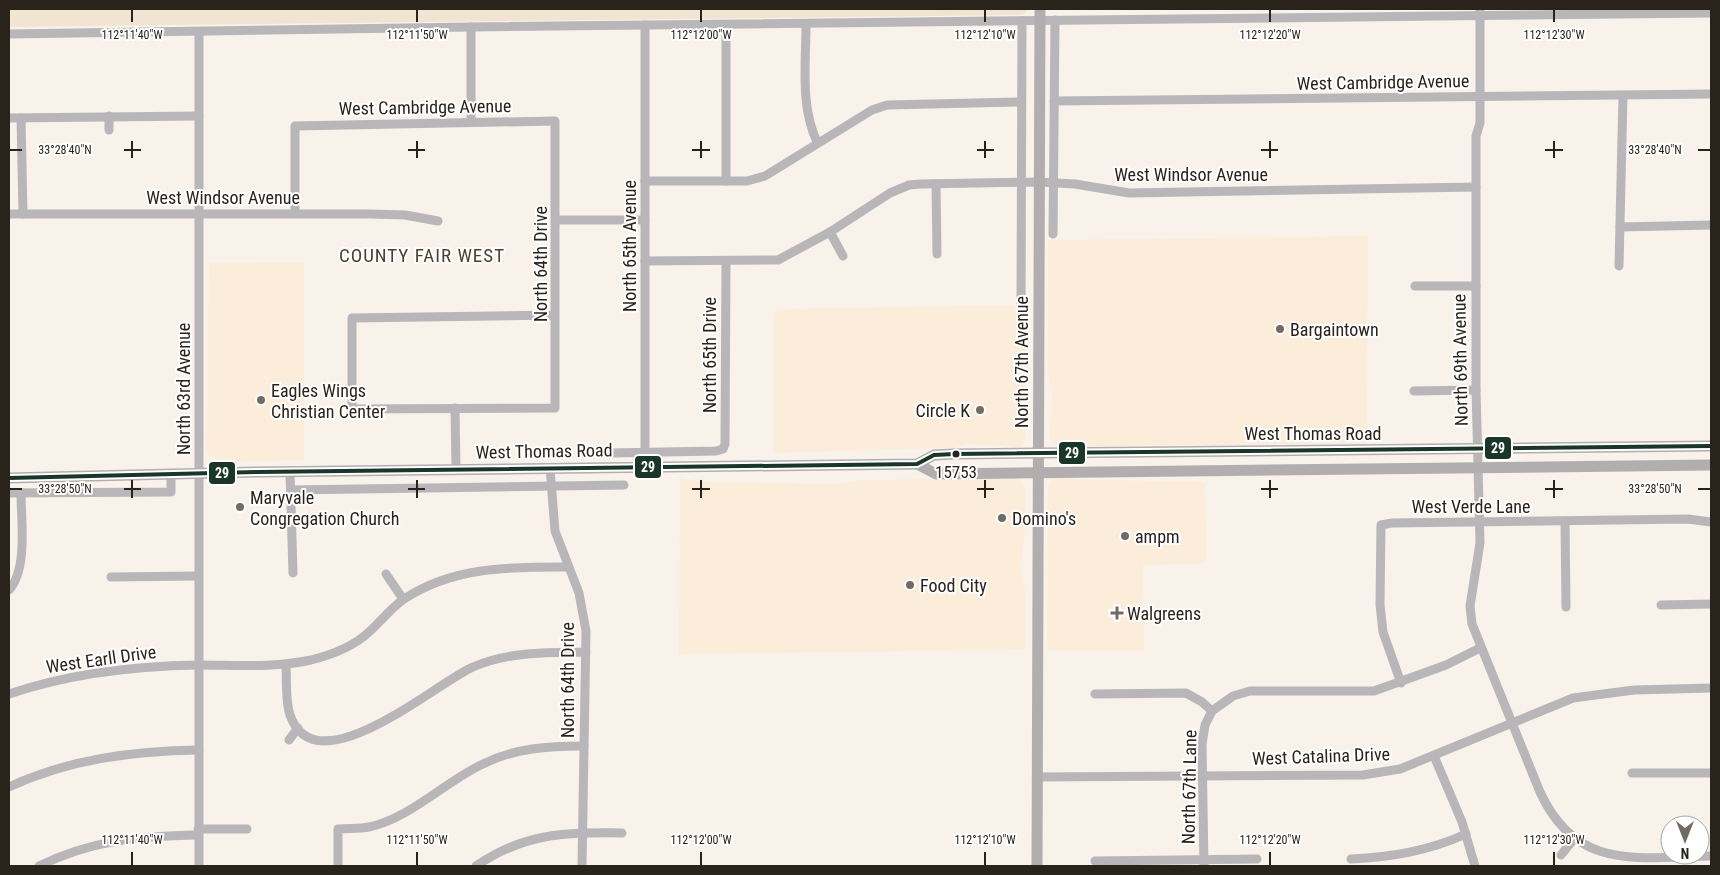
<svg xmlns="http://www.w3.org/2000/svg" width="1720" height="875" font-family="'Roboto Condensed',sans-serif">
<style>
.built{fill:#fcedda}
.green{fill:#f1e4d2}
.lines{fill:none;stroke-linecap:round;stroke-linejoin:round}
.minor{stroke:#b9b6ba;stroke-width:9}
.major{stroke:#b2aeb0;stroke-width:11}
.bus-1-casing{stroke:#fff;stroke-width:8}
.bus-1{stroke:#193628;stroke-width:4}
.ticks{fill:none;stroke:#29231b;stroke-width:2}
.poi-dot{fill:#716b64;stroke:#fff;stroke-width:2}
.bus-dot{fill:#29231b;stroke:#fff;stroke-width:2}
.labels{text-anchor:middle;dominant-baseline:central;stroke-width:4;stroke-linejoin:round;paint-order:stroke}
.bus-label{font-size:17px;fill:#29231b;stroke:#fff}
.street-label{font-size:18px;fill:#29231b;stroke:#fff}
.poi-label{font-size:18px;fill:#29231b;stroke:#fff;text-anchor:start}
.neighbourhood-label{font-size:19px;letter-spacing:1px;fill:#4e402e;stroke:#fff}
.ticks-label{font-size:12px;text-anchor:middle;fill:#29231b;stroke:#fff;stroke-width:4;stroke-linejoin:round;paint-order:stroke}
.line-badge{stroke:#fff;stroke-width:2}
.badge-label{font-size:14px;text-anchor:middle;font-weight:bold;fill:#fff}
</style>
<rect width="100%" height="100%" fill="#f8f2eb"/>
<!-- built -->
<g class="built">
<polygon points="1368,236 1367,443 1058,447 1049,439 1052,394 1048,375 1048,240"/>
<polygon points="304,262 304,460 218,462 206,453 209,263"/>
<polygon points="1014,305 1014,312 1027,312 1025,437 1022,445 1018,447 967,444 955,448 773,453 773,314 778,309"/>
<polygon points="1014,478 1021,481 1025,488 1025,528 1021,566 1025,591 1025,650 679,654 680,479 710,482 837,484 861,480"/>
<polygon points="1058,478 1086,480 1200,481 1205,484 1207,554 1205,561 1200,564 1143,565 1144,651 1047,651 1048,488 1051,481"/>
</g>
<!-- green -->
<polygon class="green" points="9,9 1028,9 1024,14 1019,15 9,27"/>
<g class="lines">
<!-- minor -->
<g class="minor">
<path d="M1480,9V123L1476,136V390L1480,543L1470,606L1472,624L1540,792C1577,872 1637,857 1711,856"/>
<path d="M806,24C806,63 800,106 817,142"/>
<polyline points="645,25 645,467"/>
<polyline points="726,25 726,181"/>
<polyline points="471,27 471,122"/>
<polyline points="9,34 471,27 1711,13"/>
<polyline points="1054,101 1711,94"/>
<polyline points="109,116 109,130"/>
<polyline points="9,118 199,116"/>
<polyline points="21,118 23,214"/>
<polyline points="645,181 747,181 765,176 872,110 887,105 1021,102"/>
<polyline points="936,184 937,254"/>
<polyline points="295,213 295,126 555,121 555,408 352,409 352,318 555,315"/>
<polyline points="9,214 370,214 405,215 438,221"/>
<polyline points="557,220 645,220"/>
<polyline points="1620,227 1711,225"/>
<polyline points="830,232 843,256"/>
<polyline points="1053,234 1055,20"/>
<polyline points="645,261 778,260 830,232 890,193 909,185 920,184 1039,182 1075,184 1129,193 1476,187"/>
<polyline points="1619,266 1623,96"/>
<polyline points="1415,286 1476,286"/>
<polyline points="1021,305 1022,21"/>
<polyline points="1414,391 1476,390"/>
<polyline points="455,408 456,469"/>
<polyline points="611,453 716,451 723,449 725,444 726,262"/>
<polyline points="550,468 555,531 579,593 586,631 582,866"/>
<polyline points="290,472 293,573"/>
<polyline points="291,490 624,485"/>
<polyline points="9,493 171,492 171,474"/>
<polyline points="1565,521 1566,607"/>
<polyline points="386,574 403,599"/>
<polyline points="111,577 197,576"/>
<path d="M9,590C28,569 21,520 21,493"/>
<polyline points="1661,605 1711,604"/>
<path d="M286,665C287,681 285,700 290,715C316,789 437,682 473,667C509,651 548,653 586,652"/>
<polyline points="1401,683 1383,632 1380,605 1381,525 1392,523 1688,519 1711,522"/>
<path d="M9,694C71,673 133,666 198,665C236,665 274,668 311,660C331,655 354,646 369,632C380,622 391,608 404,599C454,566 511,567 568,567"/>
<polyline points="1095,694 1186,693 1202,702 1212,711 1233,696 1250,691 1374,691 1446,665 1480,648"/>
<polyline points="289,740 298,728"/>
<polyline points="1434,756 1462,822 1475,866"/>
<polyline points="1632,773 1711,773"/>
<polyline points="1037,777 1363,775 1400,769 1573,698 1634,690 1711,688"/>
<path d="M9,787C69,759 133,751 199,750"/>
<polyline points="198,829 247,829"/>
<polyline points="1561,855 1574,839"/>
<path d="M1351,859C1392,857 1428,851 1466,834"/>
<polyline points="1095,861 1257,859"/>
<path d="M39,866C92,840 140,836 198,835"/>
<polyline points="199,866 199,32"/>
<path d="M338,866V829C349,828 359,829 369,827C409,819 446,781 483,764C515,748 548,746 584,746"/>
<path d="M476,866C524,833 566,832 622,833"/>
<polyline points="1204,866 1202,744 1205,725 1212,711"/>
</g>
<!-- major -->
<g class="major">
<polyline points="917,464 936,474 1711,465"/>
<polyline points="9,478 258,472 917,464 934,455 954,454 1711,446"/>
<polyline points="1037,866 1040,9"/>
</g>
<defs>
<polyline id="bus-1" points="9,478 258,472 917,464 934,455 954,454 1711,446"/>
</defs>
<!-- bus-1 casing -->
<use href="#bus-1" class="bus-1-casing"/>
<!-- bus-1 -->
<use href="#bus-1" class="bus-1"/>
</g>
<!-- ticks -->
<path class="ticks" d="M132,10V22M417,10V22M701,10V22M985,10V22M1270,10V22M1554,10V22M132,141V158M417,141V158M701,141V158M985,141V158M1270,141V158M1554,141V158M10,150H22M124,150H141M408,150H425M692,150H710M977,150H994M1261,150H1278M1545,150H1563M1698,150H1710M132,480V498M417,480V498M701,480V498M985,480V498M1270,480V498M1554,480V498M10,489H22M124,489H141M408,489H425M692,489H710M977,489H994M1261,489H1278M1545,489H1563M1698,489H1710M132,852V865M417,852V865M701,852V865M985,852V865M1270,852V865M1554,852V865"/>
<!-- markers -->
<g class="poi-dot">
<circle cx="1280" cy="329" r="5"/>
<circle cx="261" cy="400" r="5"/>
<circle cx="980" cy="410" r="5"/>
<circle cx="240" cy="507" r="5"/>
<circle cx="1002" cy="518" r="5"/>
<circle cx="1125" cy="536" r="5"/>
<circle cx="910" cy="585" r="5"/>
<path d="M1114.5 605.5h5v5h5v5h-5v5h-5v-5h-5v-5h5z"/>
</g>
<circle class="bus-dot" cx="956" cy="454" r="4.5"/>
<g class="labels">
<!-- bus labels -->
<g class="bus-label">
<text x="956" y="472">15753</text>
</g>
<!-- street labels -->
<g class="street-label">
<text transform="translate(1383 82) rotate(-1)">West Cambridge Avenue</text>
<text transform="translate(425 107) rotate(-1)">West Cambridge Avenue</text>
<text x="1191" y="174">West Windsor Avenue</text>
<text x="223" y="197">West Windsor Avenue</text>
<text transform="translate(629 246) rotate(-90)">North 65th Avenue</text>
<text transform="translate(540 264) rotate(-90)">North 64th Drive</text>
<text transform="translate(709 355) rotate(-90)">North 65th Drive</text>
<text transform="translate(1460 360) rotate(-91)">North 69th Avenue</text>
<text transform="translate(1021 362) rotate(-90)">North 67th Avenue</text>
<text transform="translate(183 389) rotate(-90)">North 63rd Avenue</text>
<text x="1313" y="433">West Thomas Road</text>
<text transform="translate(544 451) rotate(-1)">West Thomas Road</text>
<text x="1471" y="506">West Verde Lane</text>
<text transform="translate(101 659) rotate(-8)">West Earll Drive</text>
<text transform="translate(567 680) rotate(-90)">North 64th Drive</text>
<text transform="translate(1321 756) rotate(-2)">West Catalina Drive</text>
<text transform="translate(1189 787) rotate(-89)">North 67th Lane</text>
</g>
<!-- poi labels -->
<g class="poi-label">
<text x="1290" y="329">Bargaintown</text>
<text x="271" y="390">Eagles Wings<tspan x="271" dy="21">Christian Center</tspan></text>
<text x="970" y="410" text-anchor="end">Circle K</text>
<text x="250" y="497">Maryvale<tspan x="250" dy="21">Congregation Church</tspan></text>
<text x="1012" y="518">Domino's</text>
<text x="1135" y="536">ampm</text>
<text x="920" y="585">Food City</text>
<text x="1127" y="613">Walgreens</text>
</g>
<!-- neighbourhood labels -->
<g class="neighbourhood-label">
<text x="422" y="255">COUNTY FAIR WEST</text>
</g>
</g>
<g class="ticks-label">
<text x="132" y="39">112°11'40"W</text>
<text x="417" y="39">112°11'50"W</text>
<text x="701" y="39">112°12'00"W</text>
<text x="985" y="39">112°12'10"W</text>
<text x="1270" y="39">112°12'20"W</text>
<text x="1554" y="39">112°12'30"W</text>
<text x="1655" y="154">33°28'40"N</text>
<text x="65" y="154">33°28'40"N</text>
<text x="1655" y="493">33°28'50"N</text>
<text x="65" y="493">33°28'50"N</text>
<text x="132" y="844">112°11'40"W</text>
<text x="417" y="844">112°11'50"W</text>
<text x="701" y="844">112°12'00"W</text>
<text x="985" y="844">112°12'10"W</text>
<text x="1270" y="844">112°12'20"W</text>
<text x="1554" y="844">112°12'30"W</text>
</g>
<g class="line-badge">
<rect x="1484" y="436" width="28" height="24" rx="5" fill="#193628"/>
<rect x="1058" y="441" width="28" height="24" rx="5" fill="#193628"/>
<rect x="634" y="455" width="28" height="24" rx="5" fill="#193628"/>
<rect x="208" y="461" width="28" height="24" rx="5" fill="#193628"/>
</g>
<g class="badge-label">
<text x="1498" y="453">29</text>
<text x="1072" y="458">29</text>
<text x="648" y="472">29</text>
<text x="222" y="478">29</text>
</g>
<!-- border -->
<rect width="1720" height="875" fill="none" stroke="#29231b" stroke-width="20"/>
<!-- north arrow -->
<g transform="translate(1685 840) rotate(180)"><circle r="24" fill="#ffffff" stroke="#a9a7a4"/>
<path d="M0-4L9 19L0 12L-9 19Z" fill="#716b64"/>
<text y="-8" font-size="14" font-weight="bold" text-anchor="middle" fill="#29231b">N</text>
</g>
</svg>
